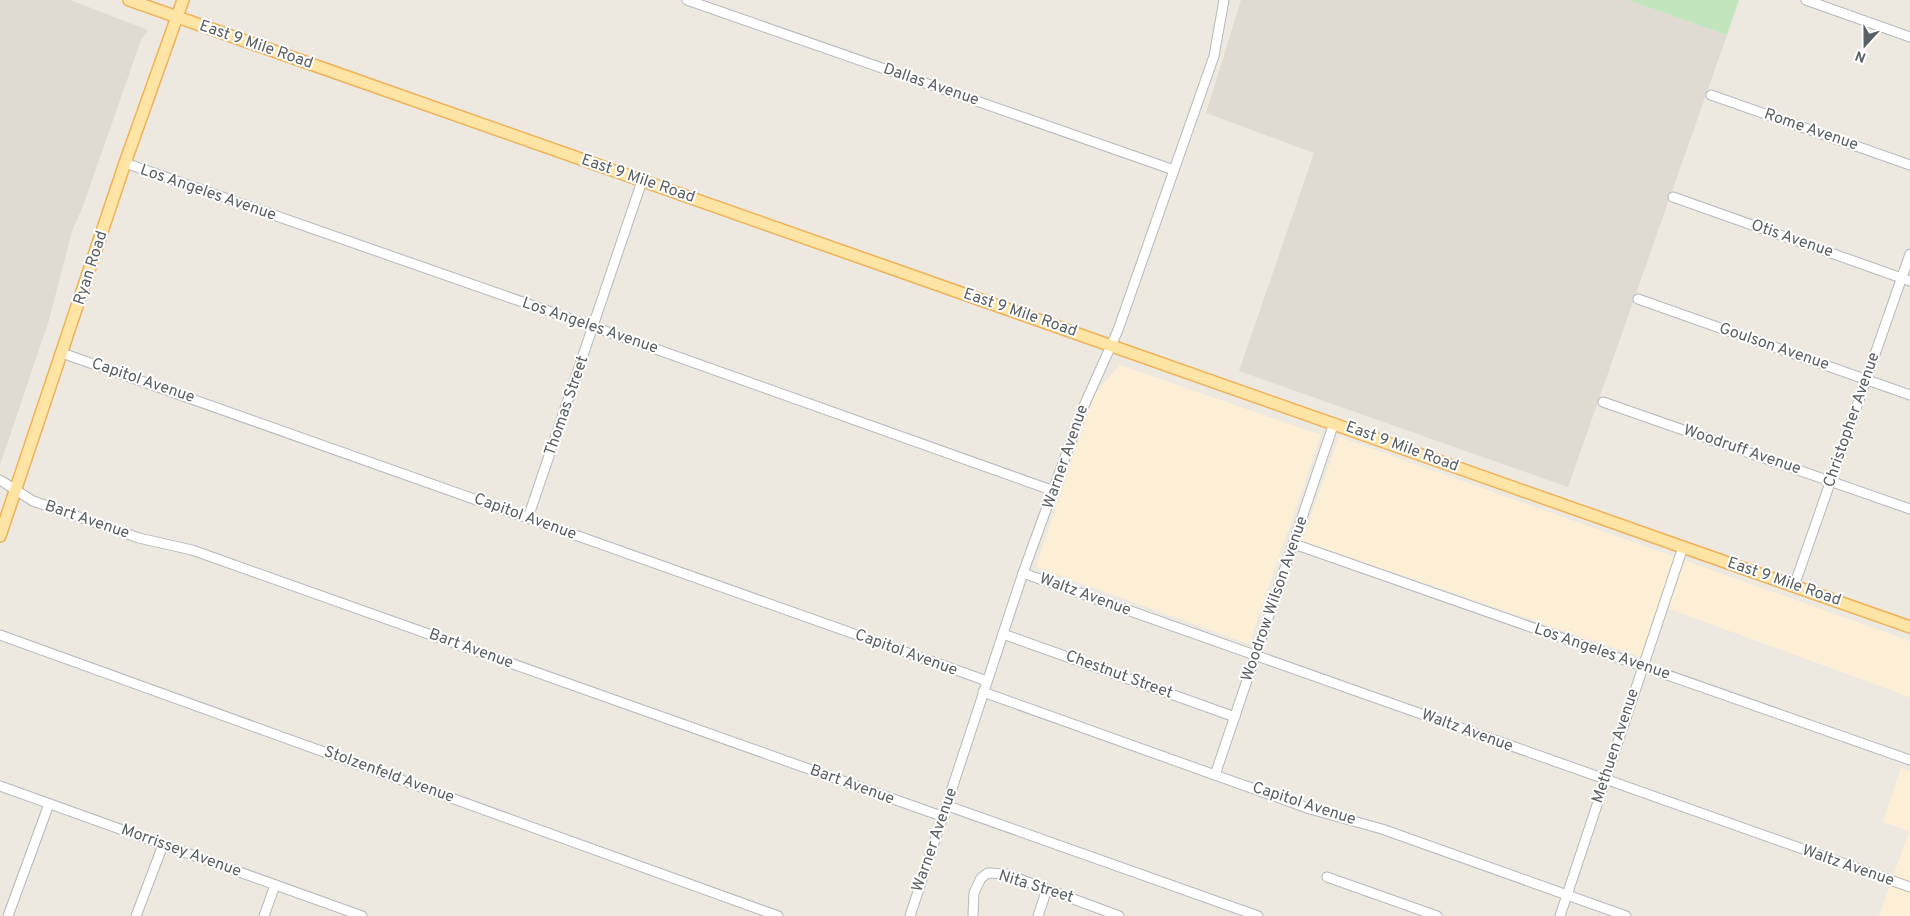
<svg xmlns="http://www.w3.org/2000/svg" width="1910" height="916" font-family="Overpass,sans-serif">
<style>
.commercial{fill:#fdefd6}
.education{fill:#dfdad2}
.green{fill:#c3e5be}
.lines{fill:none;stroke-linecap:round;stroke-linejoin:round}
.minor-casing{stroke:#b4b8bc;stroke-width:11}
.major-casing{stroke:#f0b157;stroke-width:14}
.minor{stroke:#fff;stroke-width:9}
.major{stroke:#fee4a5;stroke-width:11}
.labels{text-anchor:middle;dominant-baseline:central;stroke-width:4;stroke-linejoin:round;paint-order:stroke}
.street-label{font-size:16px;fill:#5a5f62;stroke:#fff}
</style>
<rect width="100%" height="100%" fill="#ede9e1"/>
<!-- commercial -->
<g class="commercial">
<polygon points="1120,365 1321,435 1249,644 1036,567 1094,395"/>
<polygon points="1339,437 1910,641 1910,697 1667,608 1649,660 1302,541"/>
<polygon points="1901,768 1910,771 1910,916 1879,916 1909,831 1883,822"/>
</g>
<!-- education -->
<g class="education">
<polygon points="0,0 70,0 148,30 141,40 83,206 72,231 49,320 0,465"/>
<polygon points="1241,0 1627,0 1727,35 1568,487 1239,371 1314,153 1206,113"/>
</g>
<!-- green -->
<polygon class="green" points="1627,0 1739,0 1727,35"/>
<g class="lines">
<defs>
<g id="minor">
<polyline points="687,0 1174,170"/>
<polyline points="1806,0 1910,37"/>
<polyline points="1711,95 1910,165"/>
<polyline points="125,163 594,327 1054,491"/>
<polyline points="1673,197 1910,281"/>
<polyline points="1638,299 1910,395"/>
<polyline points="62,353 987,681"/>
<polyline points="1603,402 1910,509"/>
<polyline points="0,480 33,501 139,538 192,550 944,817"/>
<polyline points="528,518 642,181"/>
<polyline points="1294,544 1910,760"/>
<polyline points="1023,573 1910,887"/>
<polyline points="1794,586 1910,254"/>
<polyline points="1003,634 1235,717"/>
<polyline points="0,635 778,916"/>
<polyline points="983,692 1310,809 1382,829 1626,916"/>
<polyline points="1215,775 1334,423"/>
<polyline points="0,786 362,916"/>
<polyline points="948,806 1258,916"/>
<polyline points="1327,877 1437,916"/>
<polyline points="8,916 49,804"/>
<polyline points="136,916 163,845"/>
<polyline points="264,916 275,885"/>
<polyline points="910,916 1023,573 1083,408 1118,330 1214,56 1224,0"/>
<polyline points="973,916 974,893 981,878 988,873 1006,874 1119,916"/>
<polyline points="1038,916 1047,889"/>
<polyline points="1560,916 1683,547"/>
</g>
<g id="major">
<polyline points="129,0 1910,627"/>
<polyline points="0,536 125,163 183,0"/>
</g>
</defs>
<!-- minor casing -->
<use href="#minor" class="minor-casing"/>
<!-- major casing -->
<use href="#major" class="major-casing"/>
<!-- minor -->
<use href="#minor" class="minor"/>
<!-- major -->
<use href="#major" class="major"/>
</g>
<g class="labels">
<!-- street labels -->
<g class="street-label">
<text transform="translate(256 45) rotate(19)">East 9 Mile Road</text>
<text transform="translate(931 85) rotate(19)">Dallas Avenue</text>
<text transform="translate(1811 130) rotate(19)">Rome Avenue</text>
<text transform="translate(638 179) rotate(19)">East 9 Mile Road</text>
<text transform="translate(208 193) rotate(19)">Los Angeles Avenue</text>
<text transform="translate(1792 239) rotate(19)">Otis Avenue</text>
<text transform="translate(91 268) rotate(-72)">Ryan Road</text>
<text transform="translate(1020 313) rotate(19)">East 9 Mile Road</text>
<text transform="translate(590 326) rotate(19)">Los Angeles Avenue</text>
<text transform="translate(1774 347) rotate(19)">Goulson Avenue</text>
<text transform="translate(143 381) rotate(19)">Capitol Avenue</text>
<text transform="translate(567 406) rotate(-71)">Thomas Street</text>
<text transform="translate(1852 420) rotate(-71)">Christopher Avenue</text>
<text transform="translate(1402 447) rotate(20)">East 9 Mile Road</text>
<text transform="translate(1742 450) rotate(19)">Woodruff Avenue</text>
<text transform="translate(1066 457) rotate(-71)">Warner Avenue</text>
<text transform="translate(525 517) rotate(20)">Capitol Avenue</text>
<text transform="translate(87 520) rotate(19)">Bart Avenue</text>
<text transform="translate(1784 582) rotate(19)">East 9 Mile Road</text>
<text transform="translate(1085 595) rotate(20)">Waltz Avenue</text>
<text transform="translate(1275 599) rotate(-71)">Woodrow Wilson Avenue</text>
<text transform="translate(471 649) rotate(20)">Bart Avenue</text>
<text transform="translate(1602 652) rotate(19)">Los Angeles Avenue</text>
<text transform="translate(906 653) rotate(20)">Capitol Avenue</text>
<text transform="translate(1119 675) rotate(20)">Chestnut Street</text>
<text transform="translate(1467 731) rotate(20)">Waltz Avenue</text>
<text transform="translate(1616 746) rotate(-72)">Methuen Avenue</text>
<text transform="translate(389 775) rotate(20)">Stolzenfeld Avenue</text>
<text transform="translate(852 785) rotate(20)">Bart Avenue</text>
<text transform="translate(1304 804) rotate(18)">Capitol Avenue</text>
<text transform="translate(935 840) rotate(-71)">Warner Avenue</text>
<text transform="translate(181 851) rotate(20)">Morrissey Avenue</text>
<text transform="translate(1848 866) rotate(19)">Waltz Avenue</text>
<text transform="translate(1036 887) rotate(17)">Nita Street</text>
</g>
</g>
<!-- north arrow -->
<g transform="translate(1865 45) rotate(201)" stroke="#ffffff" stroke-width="4" paint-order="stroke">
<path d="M0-4L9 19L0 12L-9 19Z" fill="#5a5f62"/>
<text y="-8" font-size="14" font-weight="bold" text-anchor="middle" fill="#5a5f62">N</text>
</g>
</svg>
